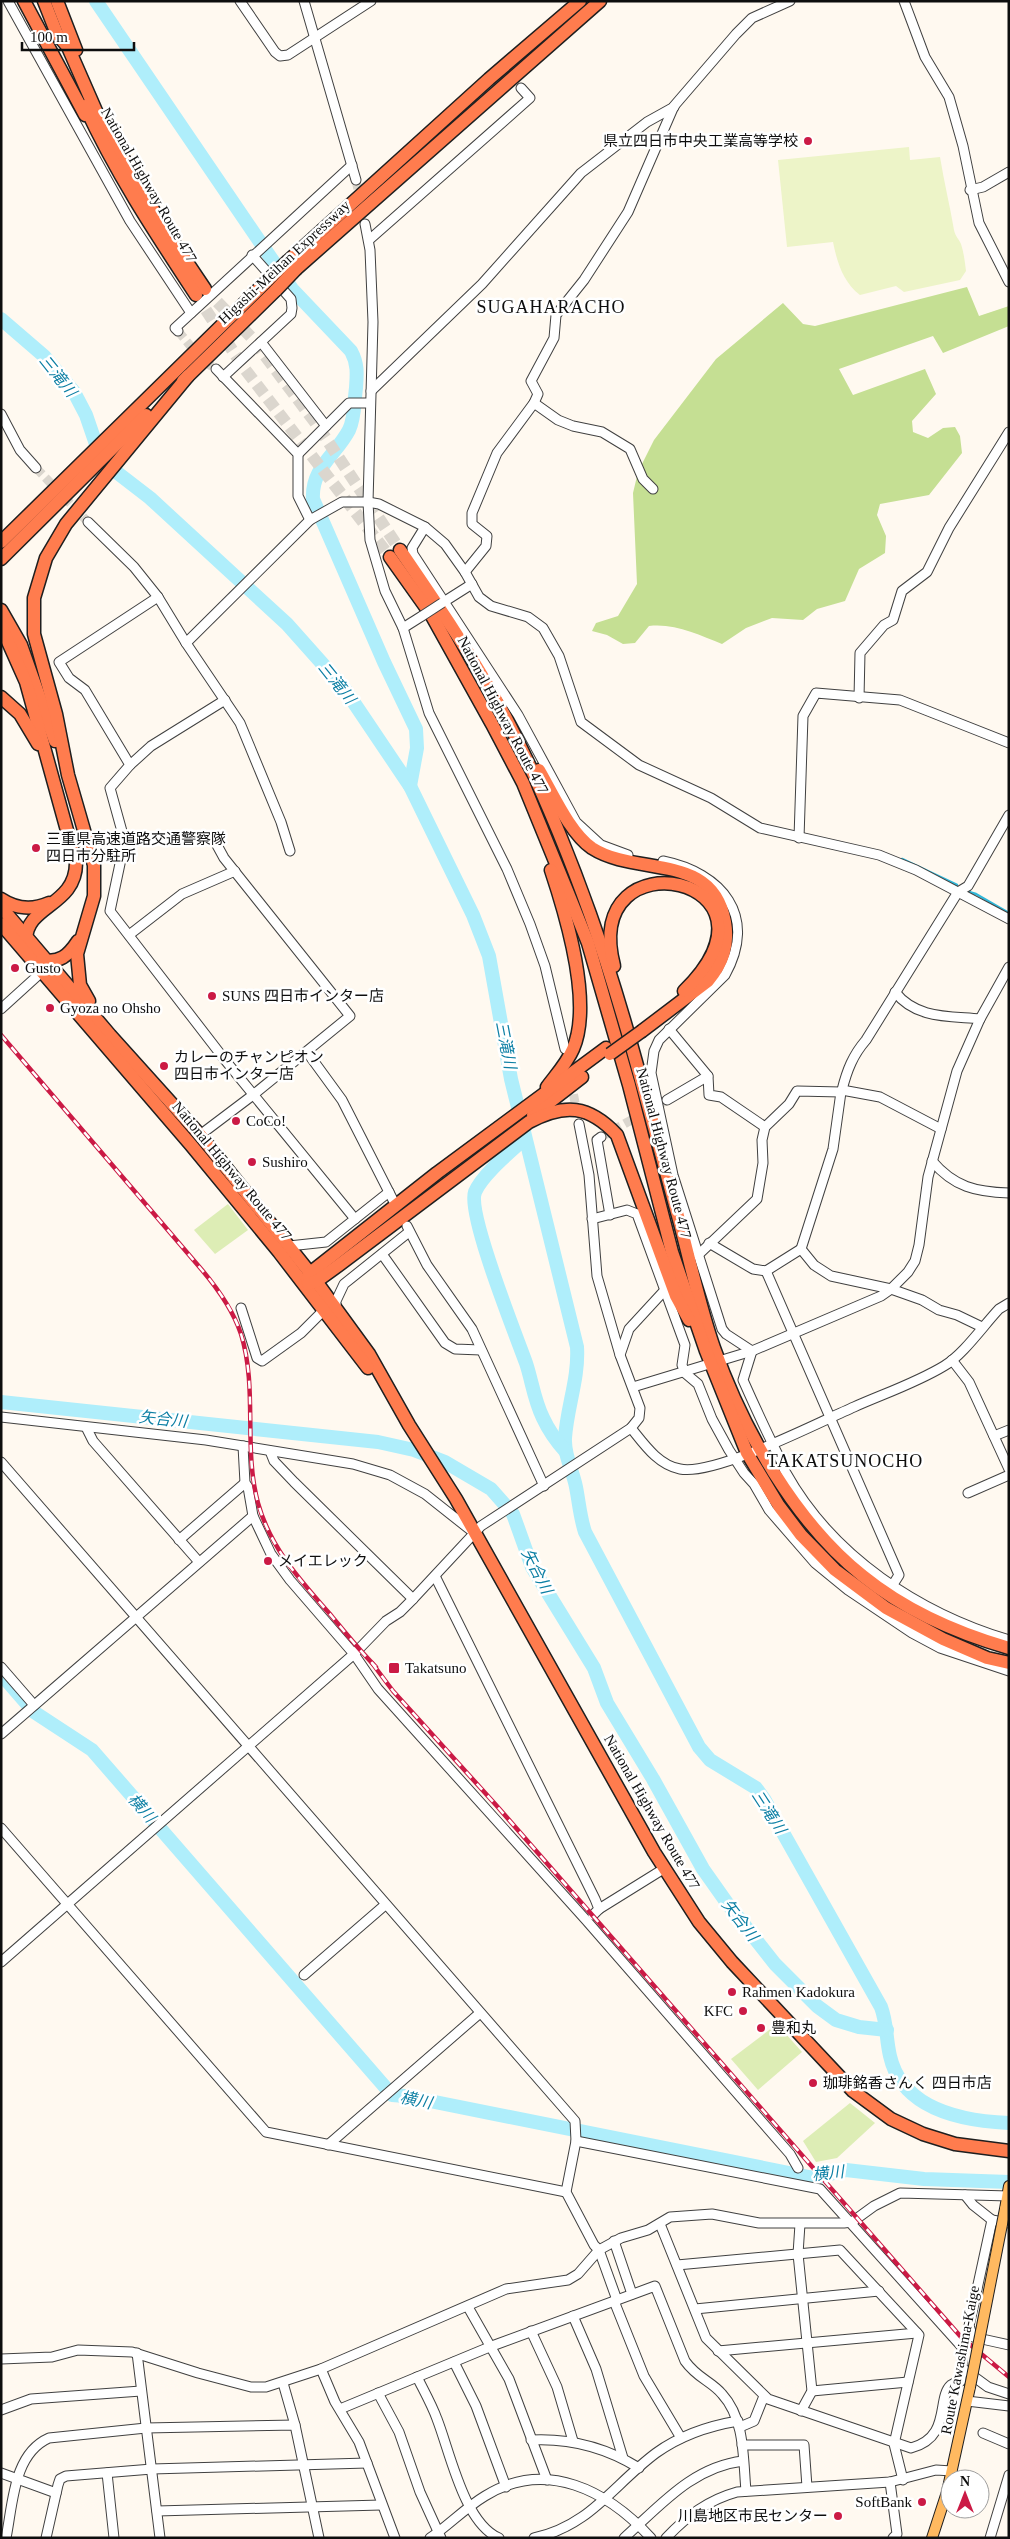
<svg xmlns="http://www.w3.org/2000/svg" width="1010" height="2539" font-family="'Times New Roman','Noto Sans JP',serif">
<style>
.green{fill:#ddedb5}
.forest{fill:#c5df93}
.pitch{fill:#edf4c8}
.lines{fill:none;stroke-linecap:round;stroke-linejoin:round}
.stream{stroke:#30b7d9;stroke-width:2.5}
.river{stroke:#afeefb;stroke-width:14}
.minor-tunnel{stroke:#dbd6ce;stroke-width:9;stroke-dasharray:9 4.5;stroke-linecap:butt}
.highway-tunnel{stroke:#dbd6ce;stroke-width:12;stroke-dasharray:12 6;stroke-linecap:butt}
.minor-casing{stroke:#414141;stroke-width:11}
.major-casing{stroke:#1f1f1f;stroke-width:12}
.highway-casing{stroke:#1f1f1f;stroke-width:15}
.minor{stroke:#fff;stroke-width:9}
.major{stroke:#ffb960;stroke-width:10}
.highway{stroke:#ff7c4e;stroke-width:12}
.rail-casing{stroke:#cb1a45;stroke-width:4.5}
.rail{stroke:#fff;stroke-width:2.5;stroke-dasharray:8;stroke-linecap:butt}
.minor-bridge-casing{stroke:#414141;stroke-width:11;stroke-linecap:butt}
.major-bridge-casing{stroke:#1f1f1f;stroke-width:12;stroke-linecap:butt}
.highway-bridge-casing{stroke:#1f1f1f;stroke-width:15;stroke-linecap:butt}
.minor-bridge{stroke:#fff;stroke-width:9}
.major-bridge{stroke:#ffb960;stroke-width:10}
.highway-bridge{stroke:#ff7c4e;stroke-width:12}
.poi-dot{fill:#cb1a45;stroke:#fff;stroke-width:2}
.labels{text-anchor:middle;dominant-baseline:central;stroke-width:5;stroke-linejoin:round;paint-order:stroke}
.poi-label{font-size:15px;fill:#0e0e0e;stroke:#fff;text-anchor:start}
.street-label{font-size:15px;fill:#0e0e0e;stroke:#fff}
.water-label{font-size:16px;font-style:italic;fill:#0c7fa4;stroke:#fff}
.quarter-label{font-size:18px;letter-spacing:1px;fill:#0e0e0e;stroke:#fff}
</style>
<rect width="100%" height="100%" fill="#fff9f0"/>
<!-- green -->
<g class="green">
<polygon points="228,1204 248,1230 215,1254 194,1230"/>
<polygon points="777,2024 802,2052 758,2090 731,2059"/>
<polygon points="850,2103 875,2123 837,2158 816,2162 803,2141"/>
</g>
<!-- forest -->
<path class="forest" d="M967,287L979,316L1009,306V326L943,353L933,336L839,369L853,395L925,369L936,394L912,421L913,432L928,438L943,428L955,427L960,436L962,453L929,495L880,504L877,515L886,536L885,553L859,569L845,601L817,609L803,620L772,618L746,628L722,644C699,635 675,623 649,626L635,643L623,644L607,635L592,631L596,623L618,616L637,584L633,493L638,472L654,440L716,359L783,303L803,324L815,326Z"/>
<!-- pitch -->
<path class="pitch" d="M909,147L910,160L940,157C944,182 950,206 954,230C955,236 959,239 961,244C964,253 965,263 966,271L960,280L904,292L896,286L860,295C843,282 837,262 833,242L787,247L778,160Z"/>
<g class="lines">
<!-- stream -->
<g class="stream">
<polyline points="902,859 957,885"/>
<polyline points="969,892 976,894 1009,913"/>
</g>
<!-- river -->
<g class="river">
<path d="M96,1L292,289L351,351C358,364 357,374 356,388C354,402 355,418 349,430C336,455 311,468 313,499L384,662L416,729L417,748L410,786"/>
<path d="M1,319L44,356L74,392L86,415L98,450L115,471L150,498L287,624L344,688L410,786L473,915L489,956L511,1079L577,1347C579,1378 567,1407 565,1438C564,1456 573,1471 576,1487C579,1502 580,1517 585,1532L699,1747L710,1760L756,1788L764,1799L881,2007C887,2023 886,2039 890,2056C902,2109 962,2121 1009,2123"/>
<path d="M524,1139C510,1152 482,1175 475,1192C467,1214 516,1335 526,1363C532,1381 534,1400 543,1418C549,1431 556,1441 566,1452"/>
<polyline points="1,1402 378,1442 414,1450 445,1462 491,1489 513,1514 532,1567 594,1668 607,1703 653,1779 703,1869 727,1903 775,1964 817,2006 836,2020 859,2027 887,2030"/>
<polyline points="1,1674 34,1712 92,1750 392,2095 405,2096 814,2178 846,2170 924,2179 1009,2182"/>
</g>
<!-- minor-tunnel -->
<g class="minor-tunnel">
<polyline points="356,180 365,224"/>
<polyline points="178,331 202,360 216,369"/>
<polyline points="36,468 88,522"/>
<polyline points="571,1081 579,1124"/>
<polyline points="601,1137 667,1100"/>
</g>
<!-- highway-tunnel -->
<g class="highway-tunnel">
<polyline points="205,289 251,337 317,425 400,550"/>
<polyline points="196,295 244,368 390,557"/>
</g>
<defs>
<g id="minor">
<polyline points="8,1 130,221 191,313"/>
<polyline points="240,1 275,52 280,56 288,55 371,1"/>
<polyline points="304,1 356,180"/>
<polyline points="904,1 925,57 949,97 963,146 979,223 1009,282"/>
<polyline points="970,190 983,187 1009,172"/>
<polyline points="365,224 370,250 373,322 368,502 370,540 385,591 403,628 429,713 507,869 530,924 545,966 565,1049"/>
<polyline points="369,240 530,98 521,88"/>
<polyline points="178,331 175,328 352,165"/>
<polyline points="261,342 326,426"/>
<polyline points="216,369 298,454 298,496 310,520"/>
<polyline points="223,377 291,314 292,308 291,299 252,255"/>
<polyline points="371,391 482,284 581,173 647,122 674,107"/>
<polyline points="534,403 558,420 573,426 602,432 630,449 643,479 653,489"/>
<polyline points="1,414 20,450 36,468"/>
<polyline points="298,454 349,403 370,403"/>
<polyline points="88,522 134,567 158,597 186,643 240,723 281,822 290,851"/>
<polyline points="425,527 412,548 413,554 518,715 576,822 601,845 628,855"/>
<polyline points="465,572 486,546 487,536 472,524 472,513 497,453 534,403 538,394 531,381 554,338 556,315 584,280 628,212 674,106 736,34 752,18 790,1"/>
<polyline points="158,597 59,662 69,678 85,690 130,765 110,788 123,835 121,859 110,911 225,1060 355,1219"/>
<polyline points="442,603 472,584"/>
<polyline points="403,628 422,616"/>
<polyline points="186,643 310,520 342,502 368,502 379,504 425,527 445,544 465,572 479,597 491,606 528,617 543,628 559,656 581,722 639,765 711,798 760,828 879,855 916,870 1009,919"/>
<polyline points="859,698 860,653 884,625 893,620 902,591 927,572 949,528 1009,432"/>
<polyline points="130,765 151,746 225,700"/>
<polyline points="799,838 803,716 816,693 900,700 1009,743"/>
<path d="M663,861C722,873 758,916 725,975L659,1040L654,1051L651,1073L673,1175L722,1329L726,1334L752,1351"/>
<polyline points="129,935 182,894 235,871"/>
<path d="M895,992C916,1019 949,1016 980,1019"/>
<polyline points="1,1009 45,969"/>
<polyline points="669,1029 708,1076 709,1095 721,1097 765,1127"/>
<polyline points="307,1052 342,1100 393,1200"/>
<path d="M842,1090C847,1070 853,1055 866,1040L958,892L968,886L1009,815"/>
<polyline points="667,1100 708,1076"/>
<polyline points="200,1135 253,1095 350,1016 224,858 212,836"/>
<polyline points="601,1137 597,1140 610,1215"/>
<path d="M932,1161C954,1187 976,1192 1009,1193"/>
<polyline points="592,1219 627,1210 637,1214 685,1345 682,1365 685,1373 698,1384 712,1419 729,1450 744,1473 754,1484 769,1510 815,1563 848,1590 912,1633 940,1648 1009,1671"/>
<polyline points="407,1226 427,1265 472,1329 544,1486"/>
<polyline points="709,1243 753,1269 766,1271 801,1249 814,1265 831,1276 891,1289 922,1300 939,1310 957,1315 982,1327"/>
<polyline points="289,1246 326,1242 389,1192"/>
<polyline points="801,1249 833,1149 841,1092"/>
<polyline points="382,1254 445,1343 455,1349 481,1350"/>
<polyline points="698,1255 757,1199 763,1163 762,1140 765,1127 789,1104 797,1091 841,1092 842,1090 880,1097 941,1129"/>
<polyline points="766,1271 899,1575 892,1586"/>
<polyline points="241,1308 257,1358 262,1361 301,1333 323,1311"/>
<polyline points="336,1309 336,1301 344,1284 409,1232"/>
<path d="M752,1351L743,1380C755,1407 767,1433 780,1459C783,1464 783,1469 786,1473C833,1557 919,1613 1009,1640"/>
<polyline points="620,1355 629,1329 664,1291"/>
<polyline points="952,1360 969,1382 1009,1469"/>
<polyline points="633,1387 752,1351 881,1296 891,1289 908,1272 915,1261 919,1245 928,1177 957,1071 980,1019 1009,967"/>
<polyline points="1,1417 206,1440 353,1464 390,1475 425,1494 473,1532"/>
<polyline points="86,1427 93,1441 199,1562"/>
<path d="M631,1428C644,1444 658,1465 680,1469C715,1476 817,1423 854,1407C883,1394 916,1383 944,1366C963,1355 983,1326 999,1309L1009,1303"/>
<polyline points="994,1436 1009,1430"/>
<polyline points="270,1451 274,1461 294,1482 413,1599"/>
<polyline points="1,1462 575,2121 576,2141 566,2192 594,2245 599,2250 617,2300"/>
<polyline points="968,1493 1009,1475"/>
<polyline points="253,1516 271,1554 290,1580 354,1654 378,1689 586,1920 790,2154 798,2168"/>
<polyline points="179,1540 245,1483"/>
<polyline points="435,1576 595,1899 599,1909 593,1915"/>
<polyline points="1,1667 34,1705"/>
<polyline points="1,1734 253,1516 248,1487 245,1483 243,1446"/>
<polyline points="1,1828 266,2132 566,2192"/>
<polyline points="599,1909 665,1868"/>
<polyline points="1,1962 354,1654 386,1621 400,1612 413,1599 481,1526 631,1428 639,1418 640,1408 620,1355 597,1276 589,1175 579,1124"/>
<polyline points="304,1975 385,1905"/>
<polyline points="576,2141 820,2189 962,2347 962,2368 988,2387 1009,2394"/>
<polyline points="328,2145 480,2013"/>
<polyline points="965,2195 973,2205 992,2220"/>
<polyline points="1009,2223 992,2220 969,2326 973,2337 1009,2345"/>
<path d="M660,2224L706,2338L768,2399L911,2448C952,2437 936,2398 951,2385C953,2383 958,2382 961,2381L962,2368"/>
<polyline points="800,2224 798,2254 812,2391 801,2411"/>
<polyline points="614,2241 632,2294"/>
<polyline points="677,2265 840,2250 919,2335 894,2444 903,2480"/>
<polyline points="614,2301 644,2376 681,2438"/>
<polyline points="468,2307 509,2379 547,2480"/>
<polyline points="695,2309 879,2291"/>
<polyline points="573,2316 596,2369 623,2458"/>
<polyline points="531,2331 557,2387 573,2441"/>
<polyline points="718,2351 917,2333"/>
<polyline points="137,2353 160,2538"/>
<polyline points="1,2359 52,2357 78,2350 132,2352 198,2373 251,2387 266,2387 321,2369 506,2289 568,2280 578,2274 599,2250 621,2238 648,2230 670,2217 712,2214 759,2223 844,2223 852,2222 874,2206 900,2193 1009,2196"/>
<polyline points="454,2362 476,2406 506,2487"/>
<polyline points="321,2369 335,2402 359,2442 395,2538"/>
<path d="M417,2377C424,2391 432,2405 437,2419C450,2452 464,2523 499,2538"/>
<polyline points="283,2383 295,2425"/>
<polyline points="812,2391 908,2382"/>
<polyline points="378,2393 399,2432 420,2492 441,2538"/>
<polyline points="967,2401 1009,2406"/>
<path d="M340,2409L492,2346L655,2286L685,2361C697,2378 711,2381 722,2394C745,2419 743,2458 746,2491"/>
<polyline points="1,2410 31,2399 141,2391"/>
<polyline points="740,2427 754,2421 764,2396"/>
<polyline points="983,2433 1009,2444"/>
<path d="M531,2440C570,2438 605,2447 639,2468"/>
<polyline points="742,2445 804,2445 807,2487"/>
<polyline points="1,2473 56,2493"/>
<polyline points="107,2473 114,2538"/>
<polyline points="890,2482 897,2534 893,2538"/>
<polyline points="157,2511 381,2505"/>
<path d="M6,2538C13,2504 13,2454 49,2438L146,2428L295,2425L319,2538"/>
<polyline points="46,2538 58,2485 60,2479 66,2476 152,2469 367,2463"/>
<path d="M430,2538C449,2525 465,2508 485,2496C546,2458 608,2491 651,2538"/>
<path d="M534,2538C590,2526 613,2485 656,2453C681,2435 708,2426 738,2421"/>
<path d="M624,2538C660,2506 692,2467 743,2461"/>
<path d="M666,2538C687,2516 708,2500 737,2492L890,2482L936,2470L952,2471"/>
<polyline points="990,2538 1009,2475"/>
</g>
<g id="major">
<polyline points="1005,2209 1009,2186"/>
<polyline points="932,2538 947,2492 970,2387"/>
</g>
<g id="highway">
<polyline points="24,1 85,115"/>
<polyline points="44,1 57,34 68,47 96,111 162,225 205,289"/>
<polyline points="57,1 76,50"/>
<path d="M85,106C115,172 156,234 196,295"/>
<polyline points="288,261 489,79 580,1"/>
<polyline points="296,269 600,1"/>
<polyline points="183,381 276,290"/>
<polyline points="1,542 268,280"/>
<path d="M400,550C437,604 474,658 505,716C538,779 566,847 590,914C625,1012 650,1115 678,1216C690,1260 699,1305 714,1348C743,1430 795,1522 863,1576C905,1610 957,1633 1009,1648"/>
<polyline points="390,557 432,616 492,724 523,783 570,898 588,943 629,1085 672,1252 706,1351 747,1453 779,1506 801,1535 835,1570 886,1608 943,1639 987,1658 1009,1663"/>
<polyline points="1,559 146,415"/>
<polyline points="1,610 21,645 55,741"/>
<path d="M1,626L26,682L76,863C76,906 26,905 26,940"/>
<polyline points="1,697 20,714 38,744"/>
<path d="M539,770C553,794 570,833 592,848C637,877 713,851 725,922C729,945 723,963 708,981L642,1031"/>
<path d="M1,899C16,909 33,910 49,903"/>
<polyline points="1,907 110,1035 200,1135 310,1273 369,1354 409,1425 456,1499 654,1852 699,1922 732,1962 853,2091 891,2119 923,2134 955,2144 1009,2151"/>
<polyline points="1,924 191,1145 279,1252 368,1368"/>
<path d="M42,960C60,963 68,956 78,941"/>
<path d="M614,966C579,831 801,877 684,991"/>
<polyline points="89,1001 80,985 77,954 94,896 94,865 68,775 56,714 34,634 34,598 46,558 66,524 188,376"/>
<path d="M547,1087C556,1075 567,1063 573,1049C593,1003 566,915 551,870"/>
<polyline points="533,1115 582,1077"/>
<polyline points="307,1280 310,1273 437,1173 606,1048"/>
<path d="M308,1284L317,1281L335,1268L529,1122C565,1103 589,1105 617,1135L676,1296L689,1320"/>
</g>
</defs>
<!-- minor casing -->
<use href="#minor" class="minor-casing"/>
<!-- major casing -->
<use href="#major" class="major-casing"/>
<!-- highway casing -->
<use href="#highway" class="highway-casing"/>
<!-- minor -->
<use href="#minor" class="minor"/>
<!-- major -->
<use href="#major" class="major"/>
<!-- highway -->
<use href="#highway" class="highway"/>
<defs>
<g id="rail">
<path d="M1,1035L202,1270C218,1289 233,1310 241,1334C258,1389 243,1448 258,1503C270,1547 299,1579 329,1613C344,1631 359,1650 376,1667"/>
<polyline points="372,1663 393,1691 496,1805 961,2337 1009,2377"/>
</g>
</defs>
<!-- rail casing -->
<use href="#rail" class="rail-casing"/>
<!-- rail -->
<use href="#rail" class="rail"/>
<defs>
<polyline id="minor-bridge" points="422,616 442,603"/>
<polyline id="major-bridge" points="970,2387 1005,2209"/>
<g id="highway-bridge">
<polyline points="268,280 288,261"/>
<polyline points="276,290 296,269"/>
<polyline points="610,1054 642,1031"/>
</g>
</defs>
<!-- minor-bridge casing -->
<use href="#minor-bridge" class="minor-bridge-casing"/>
<!-- major-bridge casing -->
<use href="#major-bridge" class="major-bridge-casing"/>
<!-- highway-bridge casing -->
<use href="#highway-bridge" class="highway-bridge-casing"/>
<!-- minor-bridge -->
<use href="#minor-bridge" class="minor-bridge"/>
<!-- major-bridge -->
<use href="#major-bridge" class="major-bridge"/>
<!-- highway-bridge -->
<use href="#highway-bridge" class="highway-bridge"/>
</g>
<!-- markers -->
<g class="poi-dot">
<circle cx="808" cy="141" r="5"/>
<circle cx="36" cy="848" r="5"/>
<circle cx="15" cy="968" r="5"/>
<circle cx="212" cy="996" r="5"/>
<circle cx="50" cy="1008" r="5"/>
<circle cx="164" cy="1066" r="5"/>
<circle cx="236" cy="1121" r="5"/>
<circle cx="252" cy="1162" r="5"/>
<circle cx="268" cy="1561" r="5"/>
<rect x="388" y="1662" width="12" height="12" rx="2.5"/>
<circle cx="732" cy="1992" r="5"/>
<circle cx="743" cy="2011" r="5"/>
<circle cx="761" cy="2028" r="5"/>
<circle cx="813" cy="2083" r="5"/>
<circle cx="922" cy="2502" r="5"/>
<circle cx="838" cy="2516" r="5"/>
</g>
<g class="labels">
<!-- poi labels -->
<g class="poi-label">
<text x="798" y="141" text-anchor="end">県立四日市中央工業高等学校</text>
<text x="46" y="839">三重県高速道路交通警察隊<tspan x="46" dy="17">四日市分駐所</tspan></text>
<text x="25" y="968">Gusto</text>
<text x="222" y="996">SUNS 四日市インター店</text>
<text x="60" y="1008">Gyoza no Ohsho</text>
<text x="174" y="1057">カレーのチャンピオン<tspan x="174" dy="17">四日市インター店</tspan></text>
<text x="246" y="1121">CoCo!</text>
<text x="262" y="1162">Sushiro</text>
<text x="278" y="1561">メイエレック</text>
<text x="405" y="1668">Takatsuno</text>
<text x="742" y="1992">Rahmen Kadokura</text>
<text x="733" y="2011" text-anchor="end">KFC</text>
<text x="771" y="2028">豊和丸</text>
<text x="823" y="2083">珈琲銘香さんく 四日市店</text>
<text x="912" y="2502" text-anchor="end">SoftBank</text>
<text x="828" y="2516" text-anchor="end">川島地区市民センター</text>
</g>
<!-- street labels -->
<g class="street-label">
<text transform="translate(149 185) rotate(60)">National Highway Route 477</text>
<text transform="translate(284 262) rotate(-43)">Higashi-Meihan Expressway</text>
<text transform="translate(503 715) rotate(62)">National Highway Route 477</text>
<text transform="translate(664 1153) rotate(75)">National Highway Route 477</text>
<text transform="translate(232 1171) rotate(50)">National Highway Route 477</text>
<text transform="translate(652 1812) rotate(60)">National Highway Route 477</text>
<text transform="translate(960 2360) rotate(-79)">Route Kawashima-Kaige</text>
</g>
<!-- water labels -->
<g class="water-label">
<text transform="translate(58 376) rotate(51)">三滝川</text>
<text transform="translate(337 683) rotate(51)">三滝川</text>
<text transform="translate(506 1045) rotate(79)">三滝川</text>
<text transform="translate(163 1419) rotate(6)">矢合川</text>
<text transform="translate(537 1571) rotate(63)">矢合川</text>
<text transform="translate(142 1808) rotate(49)">横川</text>
<text transform="translate(769 1812) rotate(57)">三滝川</text>
<text transform="translate(740 1920) rotate(52)">矢合川</text>
<text transform="translate(416 2100) rotate(11)">横川</text>
<text transform="translate(828 2173) rotate(-6)">横川</text>
</g>
<!-- quarter labels -->
<g class="quarter-label">
<text x="551" y="307">SUGAHARACHO</text>
<text x="845" y="1461">TAKATSUNOCHO</text>
</g>
</g>
<!-- border -->
<rect width="1010" height="2539" fill="none" stroke="#0e0e0e" stroke-width="5"/>
<!-- north arrow -->
<g transform="translate(965 2494)"><circle r="24" fill="#ffffff" stroke="#9f9f9f"/>
<path d="M0-4L9 19L0 12L-9 19Z" fill="#cb1a45"/>
<text y="-8" font-size="14" font-weight="bold" text-anchor="middle" fill="#0e0e0e">N</text>
</g>
<!-- scale -->
<path d="M22 42v8h112v-8" fill="none" stroke="#0e0e0e" stroke-width="2.5"/>
<text x="30" y="42" font-size="15" fill="#0e0e0e" stroke="#ffffff" stroke-width="4" paint-order="stroke">100 m</text>
</svg>
